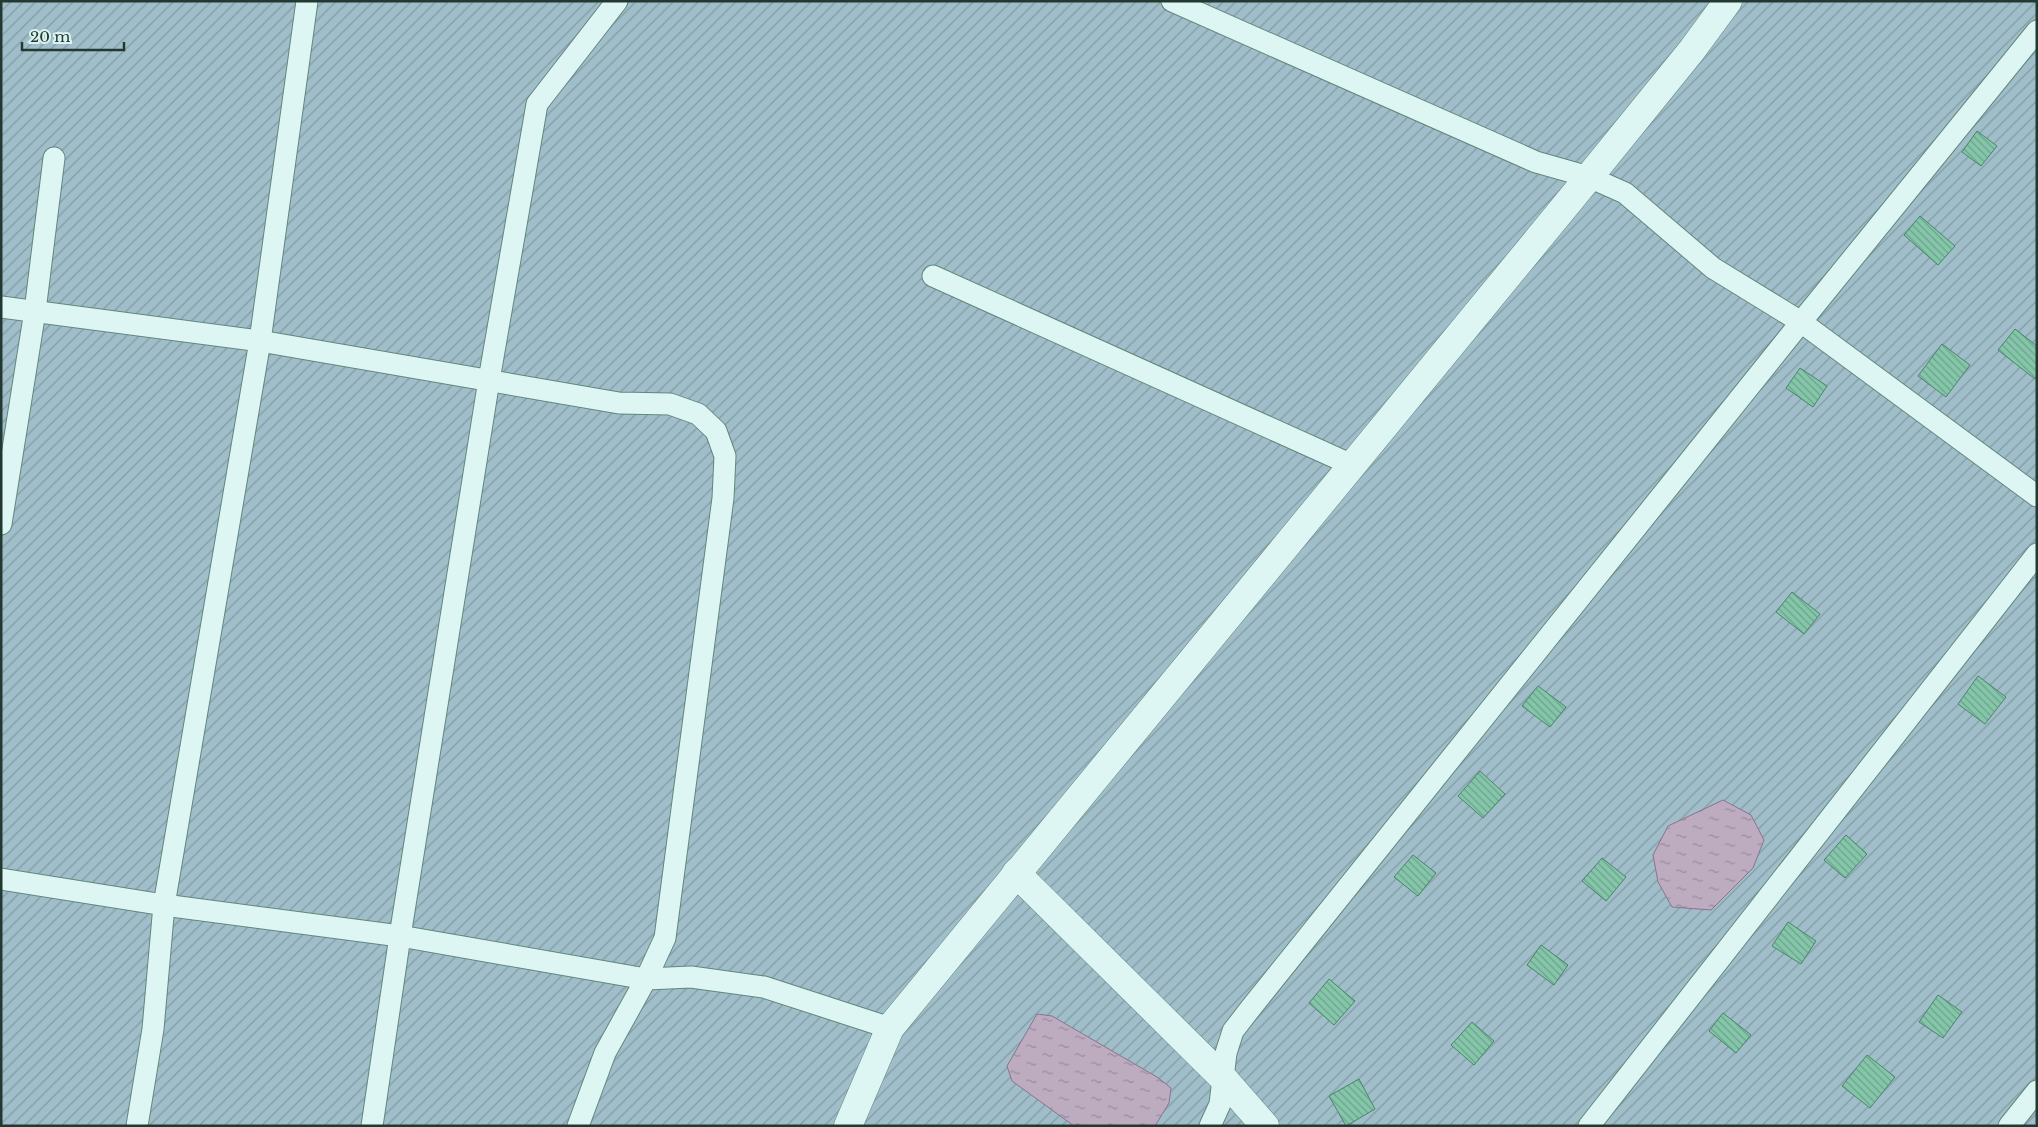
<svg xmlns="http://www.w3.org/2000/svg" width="2038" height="1127" font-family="'Libre Baskerville',serif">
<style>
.garden{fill:url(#garden-furrows)}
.water{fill:url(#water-ripples);stroke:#8c728e}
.building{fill:url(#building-back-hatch);stroke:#498469}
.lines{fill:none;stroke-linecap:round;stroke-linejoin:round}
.service-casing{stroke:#61877b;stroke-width:23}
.minor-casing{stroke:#61877b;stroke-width:29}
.service{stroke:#def6f3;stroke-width:21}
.minor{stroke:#def6f3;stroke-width:28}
</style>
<defs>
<pattern id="garden-furrows" width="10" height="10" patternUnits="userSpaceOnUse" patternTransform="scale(1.25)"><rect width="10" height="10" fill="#a0bec9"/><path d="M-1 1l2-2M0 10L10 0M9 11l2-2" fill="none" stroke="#829ba4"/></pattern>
<pattern id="water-ripples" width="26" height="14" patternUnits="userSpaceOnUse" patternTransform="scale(1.25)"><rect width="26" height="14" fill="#bdabc0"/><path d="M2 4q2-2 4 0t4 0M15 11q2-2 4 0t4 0" fill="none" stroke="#998c9d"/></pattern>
<pattern id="building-back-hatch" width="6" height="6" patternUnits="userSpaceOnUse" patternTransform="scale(1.25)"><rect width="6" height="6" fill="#85c6aa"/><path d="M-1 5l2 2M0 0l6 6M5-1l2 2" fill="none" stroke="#6ca28b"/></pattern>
</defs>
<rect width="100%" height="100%" fill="#cbebe7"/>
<!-- garden -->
<rect class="garden" x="1" y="1" width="2036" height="1125"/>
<!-- water -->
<g class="water">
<polygon points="1723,800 1751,815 1764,840 1753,868 1711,910 1672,907 1658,882 1653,855 1668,826"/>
<polygon points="1037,1014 1052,1016 1157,1077 1171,1088 1169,1103 1155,1126 1074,1126 1012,1081 1007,1066"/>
</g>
<!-- building -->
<g class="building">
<polygon points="1977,131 1997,146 1981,166 1962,152"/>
<polygon points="1920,216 1955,246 1938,265 1904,235"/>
<polygon points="2015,329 2037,346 2037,376 2035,379 1998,350"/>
<polygon points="1942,344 1970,365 1946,397 1918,376"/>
<polygon points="1800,368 1827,386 1813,407 1786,388"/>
<polygon points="1792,592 1820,614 1804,634 1776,612"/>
<polygon points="1978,676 2006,697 1985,724 1958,704"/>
<polygon points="1538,686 1566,707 1550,727 1522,706"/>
<polygon points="1480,771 1505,794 1483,818 1458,796"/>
<polygon points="1846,835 1867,854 1845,878 1824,860"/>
<polygon points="1413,855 1436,873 1418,896 1394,877"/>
<polygon points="1602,858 1626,877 1606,901 1582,881"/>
<polygon points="1788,922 1816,941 1801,964 1772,946"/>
<polygon points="1541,945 1568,965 1554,985 1527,965"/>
<polygon points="1329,979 1355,1001 1334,1025 1309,1003"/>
<polygon points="1938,995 1962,1012 1943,1038 1919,1022"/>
<polygon points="1723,1013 1751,1035 1736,1053 1709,1031"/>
<polygon points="1472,1022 1494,1041 1474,1065 1451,1045"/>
<polygon points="1867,1055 1895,1077 1870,1108 1842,1086"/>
<polygon points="1359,1079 1375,1109 1346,1126 1329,1096"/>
</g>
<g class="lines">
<defs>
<g id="service">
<polyline points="1172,1 1536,162 1589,177 1625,193 1713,268 1801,322 2037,496"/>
<polyline points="933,276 1352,465"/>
<polyline points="1,307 260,341 619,403 670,404 698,414 716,431 725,456 723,498 665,938 646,979 605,1053 578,1126"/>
<polyline points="1,524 35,311 54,158"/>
<polyline points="1,879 164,905 400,936 646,979 691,977 764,987 890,1028"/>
<polyline points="137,1126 153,1029 164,905 260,341 307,1"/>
<polyline points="372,1126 400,936 489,380 537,104 617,1"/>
<polyline points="1210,1126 1220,1104 1226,1053 1233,1031 1250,1009 1801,322 2037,31"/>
<polyline points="1589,1126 2037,554"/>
<polyline points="2009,1126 2037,1091"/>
</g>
<g id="minor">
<polyline points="1016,873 1223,1078 1265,1126"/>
<polyline points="848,1126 890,1028 1589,177 1692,50 1728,1"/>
</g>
</defs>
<!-- service casing -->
<use href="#service" class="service-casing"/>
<!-- minor casing -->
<use href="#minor" class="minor-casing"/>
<!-- service -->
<use href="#service" class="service"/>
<!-- minor -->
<use href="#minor" class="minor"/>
</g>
<!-- border -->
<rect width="2038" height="1127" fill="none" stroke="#223931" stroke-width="5"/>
<!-- scale -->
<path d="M22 42v8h102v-8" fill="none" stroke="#223931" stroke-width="2.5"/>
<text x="30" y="42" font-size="15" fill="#223931" stroke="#daf3f0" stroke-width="4" paint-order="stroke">20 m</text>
</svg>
